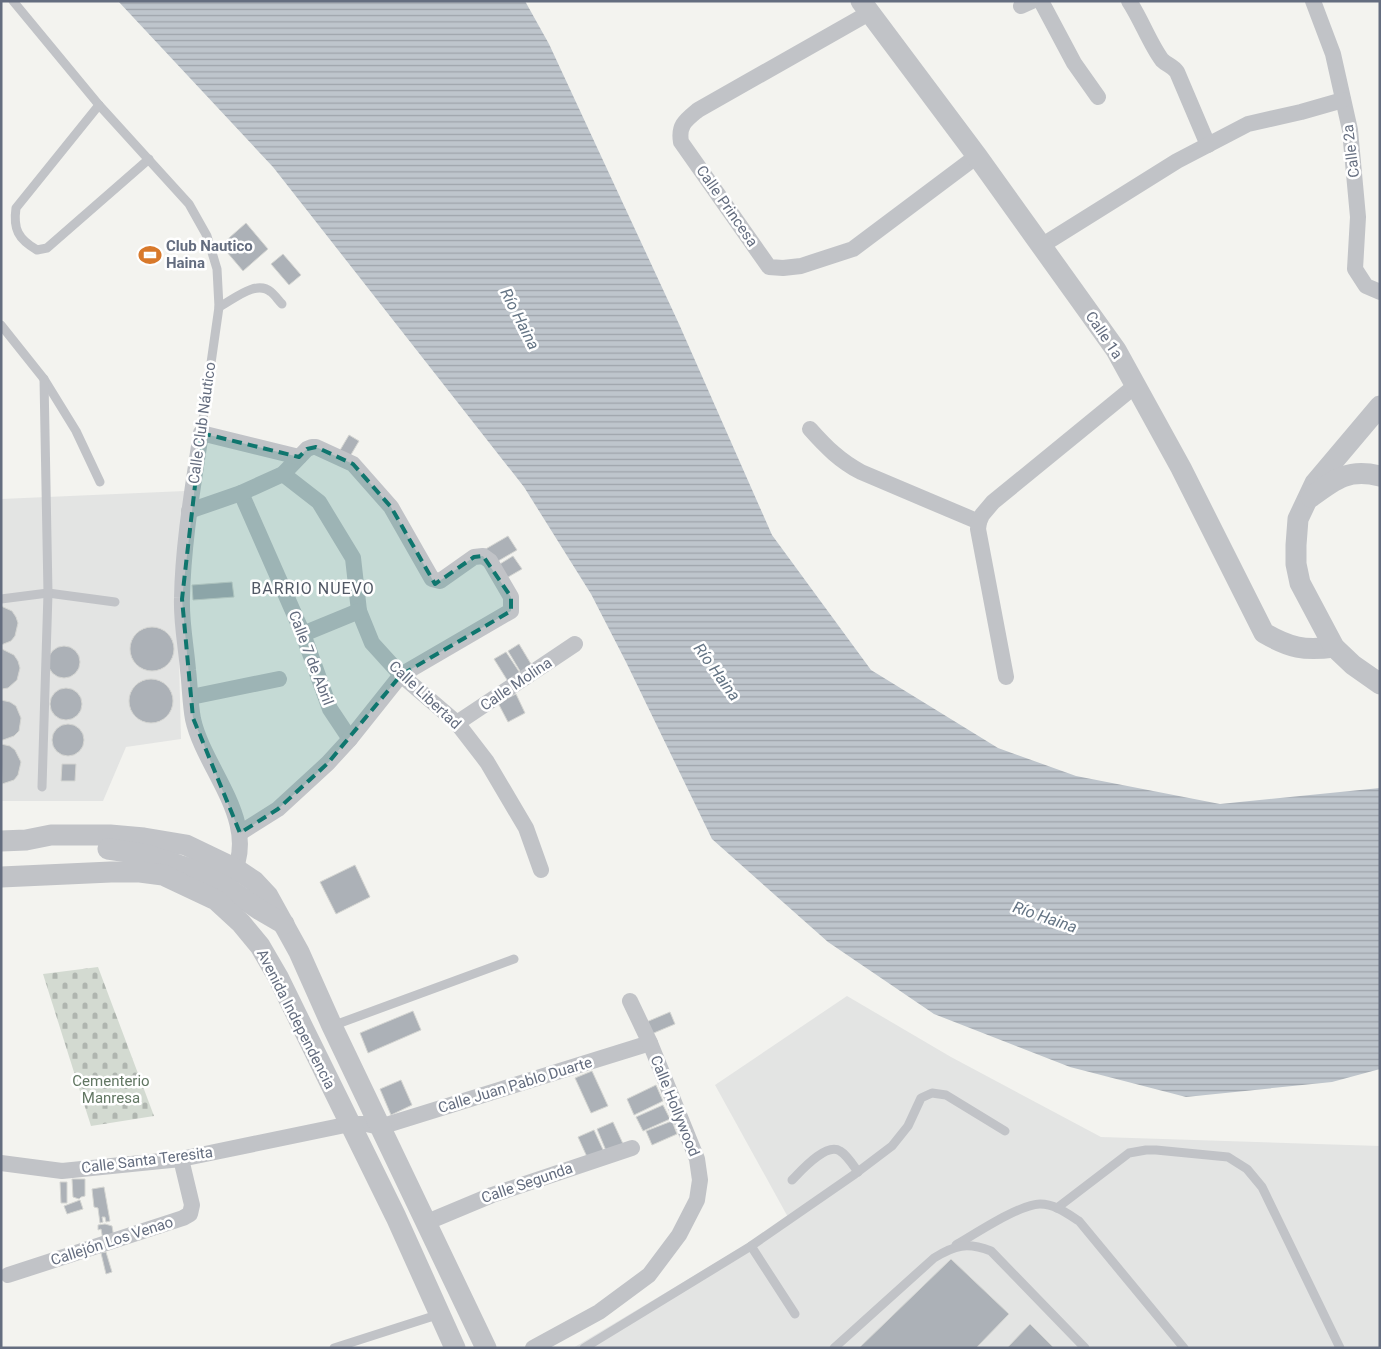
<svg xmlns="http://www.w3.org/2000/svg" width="1381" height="1349" font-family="Roboto,sans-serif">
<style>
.built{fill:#e3e4e3}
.cemetery{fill:url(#cemetery-stones)}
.water{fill:url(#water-rules)}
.building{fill:#acb1b7;stroke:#d4d5d2}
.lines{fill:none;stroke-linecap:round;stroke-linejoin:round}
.service{stroke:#c1c3c7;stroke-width:9}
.minor{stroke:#c1c3c7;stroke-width:16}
.tertiary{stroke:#c1c3c7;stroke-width:21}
.marked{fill:#0f766e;fill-opacity:0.2;stroke:#0f766e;stroke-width:4;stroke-dasharray:10 6;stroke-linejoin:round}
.labels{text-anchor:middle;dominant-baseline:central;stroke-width:5;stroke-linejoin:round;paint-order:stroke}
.street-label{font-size:15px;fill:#646d7f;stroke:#fff}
.poi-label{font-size:15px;font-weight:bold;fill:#646d7f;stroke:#fff;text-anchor:start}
.park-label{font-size:15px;fill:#627763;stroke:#fff}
.water-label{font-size:16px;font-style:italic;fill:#647484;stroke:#fff}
.neighbourhood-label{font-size:16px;letter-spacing:1px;fill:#515865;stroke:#fff}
</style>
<defs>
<pattern id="cemetery-stones" width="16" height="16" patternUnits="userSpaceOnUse" patternTransform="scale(1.25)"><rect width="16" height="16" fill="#d3dad1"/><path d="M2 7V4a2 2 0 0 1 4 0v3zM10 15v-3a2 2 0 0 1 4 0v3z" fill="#afb5af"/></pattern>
<pattern id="water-rules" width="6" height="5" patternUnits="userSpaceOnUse" patternTransform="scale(1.25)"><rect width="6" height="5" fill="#bec5cc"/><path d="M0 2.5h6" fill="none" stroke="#9ea4ab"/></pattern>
</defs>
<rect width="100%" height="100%" fill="#f3f3ef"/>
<!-- built -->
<g class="built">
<polygon points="185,491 178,621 181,739 126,747 103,801 1,801 1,499"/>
<polygon points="847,996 951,1057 1101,1137 1380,1146 1380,1348 573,1348 789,1219 715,1085"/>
</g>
<!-- cemetery -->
<polygon class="cemetery" points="98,967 154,1116 91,1126 43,974"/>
<!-- water -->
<polygon class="water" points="118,1 525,1 549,44 679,324 772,535 871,670 998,748 1076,776 1220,804 1380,788 1380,1069 1332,1082 1186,1097 1070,1067 934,1014 828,942 712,839 626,662 591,594 524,487 273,167"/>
<!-- building -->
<g class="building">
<polygon points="246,223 268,249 243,271 221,245"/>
<polygon points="283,254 301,275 289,285 271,264"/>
<polygon points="349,435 359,441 349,458 339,452"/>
<polygon points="508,536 517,550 493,564 484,550"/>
<polygon points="513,556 522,569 503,580 495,567"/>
<polygon points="232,582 234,597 193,600 192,585"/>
<polygon points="1,606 12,611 16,617 18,623 15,636 11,641 1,645"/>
<circle cx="152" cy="649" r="22"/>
<polygon points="519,644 534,669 523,676 508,651"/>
<circle cx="64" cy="662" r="16"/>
<polygon points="2,649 14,655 18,661 20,668 17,680 8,688 2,689"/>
<polygon points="506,652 522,676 509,683 494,659"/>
<circle cx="151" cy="701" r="22"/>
<circle cx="66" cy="704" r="16"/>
<polygon points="516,694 525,713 508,722 498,703"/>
<polygon points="1,700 10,702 16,706 21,718 19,731 14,736 3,740 1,740"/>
<circle cx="68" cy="740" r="16"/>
<polygon points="1,744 10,746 15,750 21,762 18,775 14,780 2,784"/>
<polygon points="62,764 76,764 75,781 61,781"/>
<polygon points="355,865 370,897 336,914 320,882"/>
<polygon points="413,1011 421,1030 368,1053 360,1033"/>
<polygon points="670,1012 675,1024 649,1035 644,1023"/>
<polygon points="592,1071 608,1106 591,1113 575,1078"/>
<polygon points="401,1080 412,1105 391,1115 380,1089"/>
<polygon points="656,1085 663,1101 634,1115 627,1099"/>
<polygon points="663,1105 670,1119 643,1131 636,1117"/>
<polygon points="672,1121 677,1134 652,1145 646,1131"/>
<polygon points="613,1122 624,1146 607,1153 597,1129"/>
<polygon points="594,1130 604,1152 588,1159 578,1137"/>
<polygon points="72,1179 85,1179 85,1196 81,1197 79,1199 73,1197"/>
<polygon points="60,1182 67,1182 67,1203 61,1203"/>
<polygon points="104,1187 110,1221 106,1222 105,1217 102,1217 103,1222 100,1223 98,1208 94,1207 92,1189"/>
<polygon points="80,1200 83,1209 67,1214 64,1206"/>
<polygon points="105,1224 112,1226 114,1238 103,1240 101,1229 98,1230 98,1225"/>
<polygon points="106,1252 112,1272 106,1274 101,1253"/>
<polygon points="951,1259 1009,1314 976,1348 859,1348"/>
<polygon points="1030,1324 1054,1348 1007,1348"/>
</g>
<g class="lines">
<!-- service -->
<g class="service">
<polyline points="13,1 99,105 189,204 207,236 217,269 219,307 201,433"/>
<path d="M99,105L16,208C13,229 18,239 37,250L47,248L149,159"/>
<path d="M219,307C233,300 256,279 271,292C275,295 278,300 282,304"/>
<polyline points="1,325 44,379 76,431 100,482"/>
<polyline points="1,599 48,593 115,602"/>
<polyline points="42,787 48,593 44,379"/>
<polyline points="332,1026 514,959"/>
<path d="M792,1180C801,1171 826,1142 840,1151C847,1155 853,1165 858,1172"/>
<polyline points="1057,1208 1129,1153 1146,1150 1156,1150 1228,1157 1247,1169 1262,1187 1340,1348"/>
<path d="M956,1245C975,1234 1020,1204 1040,1204C1055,1204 1068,1214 1079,1221L1184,1348"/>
<polyline points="751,1246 795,1314"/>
<polyline points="334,1348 440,1314"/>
<polyline points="584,1348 751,1246 855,1174 892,1146 908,1126 921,1098 932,1093 946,1095 1005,1131"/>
<path d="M834,1348L934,1258C955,1245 967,1242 991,1251L1085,1348"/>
</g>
<!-- minor -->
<g class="minor">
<polyline points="1041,1 1074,63 1098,97"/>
<path d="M1129,1C1141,19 1150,44 1162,60C1167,65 1173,66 1177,72L1208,145"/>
<polyline points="1313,1 1333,54 1350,130 1358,217 1355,269 1366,286 1380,292"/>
<polyline points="1021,6 1032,1"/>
<path d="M869,13L698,110C686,120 678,125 681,142L769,267L783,268L801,266L853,249L977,156"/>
<polyline points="1041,246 1177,161 1248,124 1301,112 1343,100"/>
<path d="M810,429C826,447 840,461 861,472L979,522"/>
<polyline points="283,474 319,502 353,558 359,611 372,643 401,675 457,723 487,762 526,828 541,870"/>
<polyline points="241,493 303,634 330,709 350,739"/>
<polyline points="189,511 241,493 283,474 307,449 312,447 316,447 353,464 391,507 432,579 440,581 474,557 483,556 490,561 511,597 511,611 401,675 350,739 328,763 278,809 240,833"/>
<polyline points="303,634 359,611"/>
<polyline points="1006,677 978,529 979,522 982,515 993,502 1135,386"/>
<polyline points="191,697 279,679"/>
<polyline points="457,723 575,644"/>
<path d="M231,878C262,823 204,770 193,719C190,703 190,686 188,670C186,646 181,621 182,598C183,543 193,487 201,433L299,457"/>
<polyline points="1,1163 62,1171 181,1159 350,1124 366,1124 380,1127 650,1043"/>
<polyline points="425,1223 492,1195 632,1148"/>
<polyline points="8,1275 183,1218 190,1214 192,1205 181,1159"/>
<polyline points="533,1348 599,1312 649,1275 679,1235 697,1200 700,1180 697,1159 650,1043 630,1001"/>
</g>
<!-- tertiary -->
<g class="tertiary">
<path d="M861,1L977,156L1116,350L1181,468L1264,633C1290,648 1304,651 1334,647"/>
<polyline points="1380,406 1315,483 1298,519 1296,545 1296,564 1300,583 1334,647 1353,665 1380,684"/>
<path d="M1311,497C1335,479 1349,468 1380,476"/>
<polyline points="1,841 26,840 51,835 110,835 144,838 186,845 236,869 254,881 268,896 299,952 332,1026 486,1348"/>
<polyline points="108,849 148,855 190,869 226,887 260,910 284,924"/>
<polyline points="1,877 111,872 140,872 163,875 216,900 241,923 260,946 278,977 396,1217 455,1348"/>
</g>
</g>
<!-- marked area -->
<path class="marked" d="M201,433L299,457L307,449L316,447L353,464L391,507L435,584L474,557L483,556L511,597V611L401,675L328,763L278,809L240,833L193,718L182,599Z"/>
<!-- icons -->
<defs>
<symbol id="stadium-bare" viewBox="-9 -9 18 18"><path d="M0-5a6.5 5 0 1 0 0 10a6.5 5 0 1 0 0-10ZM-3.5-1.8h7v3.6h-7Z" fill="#d8792b" stroke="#fff" stroke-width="2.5" paint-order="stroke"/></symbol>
</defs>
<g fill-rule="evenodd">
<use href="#stadium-bare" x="134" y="239" width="32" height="32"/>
</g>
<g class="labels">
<!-- street labels -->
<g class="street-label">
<text transform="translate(1351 151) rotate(-97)">Calle 2a</text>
<text transform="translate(727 206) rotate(55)">Calle Princesa</text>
<text transform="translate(1104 335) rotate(56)">Calle 1a</text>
<text transform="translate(202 423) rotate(-82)">Calle Club Náutico</text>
<text transform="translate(311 658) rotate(69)">Calle 7 de Abril</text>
<text transform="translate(516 684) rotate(-34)">Calle Molina</text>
<text transform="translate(425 695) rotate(43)">Calle Libertad</text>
<text transform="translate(296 1019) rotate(63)">Avenida Independencia</text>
<text transform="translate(515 1085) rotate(-17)">Calle Juan Pablo Duarte</text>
<text transform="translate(675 1106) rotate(68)">Calle Hollywood</text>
<text transform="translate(147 1160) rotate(-7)">Calle Santa Teresita</text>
<text transform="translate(527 1183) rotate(-19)">Calle Segunda</text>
<text transform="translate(112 1241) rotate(-18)">Callejón Los Venao</text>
</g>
<!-- poi labels -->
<g class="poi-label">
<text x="166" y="246">Club Nautico<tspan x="166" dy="17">Haina</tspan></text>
</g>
<!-- park labels -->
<g class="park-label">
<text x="111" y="1081">Cementerio<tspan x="111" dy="17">Manresa</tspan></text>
</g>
<!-- water labels -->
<g class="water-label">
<text transform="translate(520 319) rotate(63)">Río Haina</text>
<text transform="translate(717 672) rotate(54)">Río Haina</text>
<text transform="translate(1045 917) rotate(19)">Río Haina</text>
</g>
<!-- neighbourhood labels -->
<g class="neighbourhood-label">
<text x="313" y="588">BARRIO NUEVO</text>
</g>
</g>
<!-- border -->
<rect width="1381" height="1349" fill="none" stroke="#646d7f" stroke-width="5"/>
</svg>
